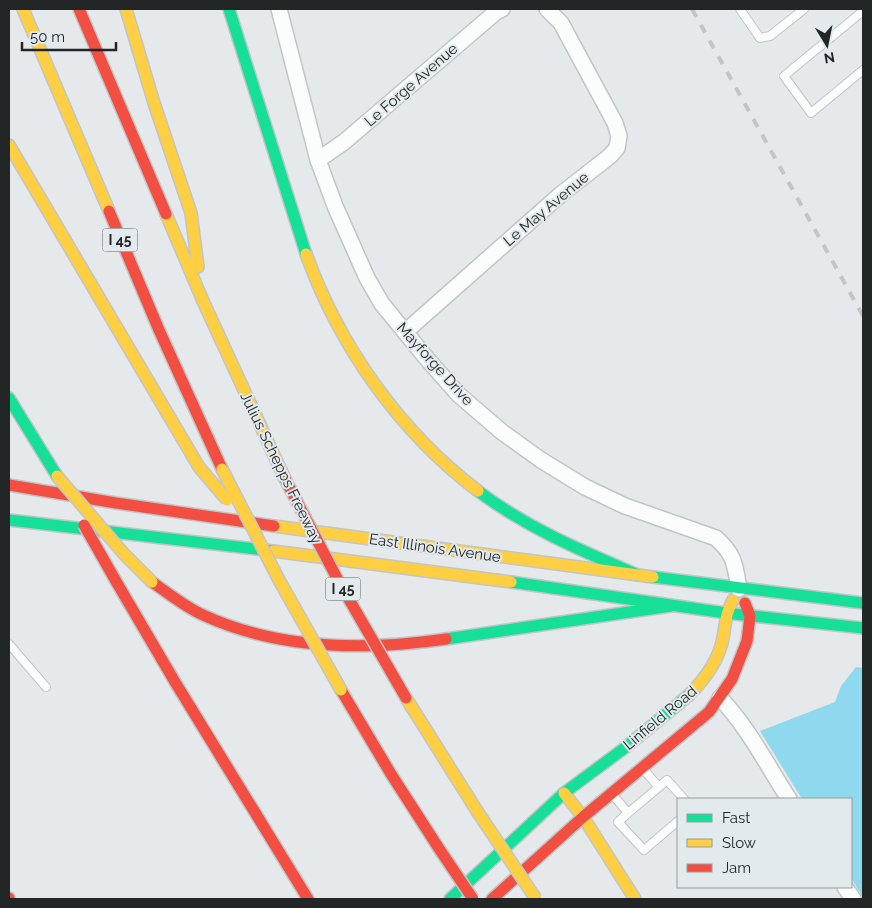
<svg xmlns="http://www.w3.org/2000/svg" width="872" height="908" font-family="Raleway,sans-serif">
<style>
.forest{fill:#8fd9ee}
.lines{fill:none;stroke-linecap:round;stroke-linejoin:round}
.lane-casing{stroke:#c2c5c6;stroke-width:10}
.street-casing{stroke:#c2c5c6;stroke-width:18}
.fast-casing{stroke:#c2c5c6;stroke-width:14}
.slow-casing{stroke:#c2c5c6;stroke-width:14}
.jam-casing{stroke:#c2c5c6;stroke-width:14}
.lane{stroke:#fbfcfc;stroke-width:8}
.street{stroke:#fbfcfc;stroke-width:15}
.fast{stroke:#16e098;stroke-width:11}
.slow{stroke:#ffcf43;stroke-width:11}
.jam{stroke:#f24e42;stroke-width:11}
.rail{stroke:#c5c5c6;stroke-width:4;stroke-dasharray:9 9;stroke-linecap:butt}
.slow-bridge-casing{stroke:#c2c5c6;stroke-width:14;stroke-linecap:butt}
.jam-bridge-casing{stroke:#c2c5c6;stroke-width:14;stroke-linecap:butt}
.slow-bridge{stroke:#ffcf43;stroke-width:11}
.jam-bridge{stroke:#f24e42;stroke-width:11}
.labels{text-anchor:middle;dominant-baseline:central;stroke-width:4;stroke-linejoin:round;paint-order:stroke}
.shield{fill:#e3eaed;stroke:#5d6162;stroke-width:1}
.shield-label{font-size:14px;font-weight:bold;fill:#232627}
.street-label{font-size:15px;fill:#232627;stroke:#e3eaed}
</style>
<rect width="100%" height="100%" fill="#e5e9eb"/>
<!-- forest -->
<polygon class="forest" points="856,667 863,668 863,898 851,878 851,799 802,799 760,731 835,702 841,686"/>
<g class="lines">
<defs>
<g id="lane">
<polyline points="740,9 760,38 770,36 804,9"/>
<polyline points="863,11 784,76 811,113 863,70"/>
<polyline points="9,644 46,687"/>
<polyline points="643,769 659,787 667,780 684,799"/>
<polyline points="613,795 628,813 618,822 644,850 678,821"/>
<polyline points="628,813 659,787"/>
</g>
<g id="street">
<path d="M279,9L318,160L335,206L367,278L382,304L428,360L459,395L502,432L541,460L585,487L625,506L716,538C735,555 735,565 739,589"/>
<polyline points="318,160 344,142 496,12 502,9"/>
<polyline points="405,332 560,195 610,156 617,148 619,136 615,123 561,23 547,9"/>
<path d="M720,698C748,727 767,765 789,799"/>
<polyline points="845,887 853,899"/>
</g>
<g id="fast">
<polyline points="229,9 306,254"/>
<polyline points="9,398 57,476"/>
<path d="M478,491C527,528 582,551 638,575"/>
<polyline points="9,520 273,551"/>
<polyline points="653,577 863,603"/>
<polyline points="511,582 726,613 863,628"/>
<polyline points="446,639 671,606"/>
<polyline points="450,899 564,793 626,747 689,695"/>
</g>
<g id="slow">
<polyline points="23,9 109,211"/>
<polyline points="126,9 154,103 191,213 198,267"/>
<polyline points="9,145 199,467"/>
<polyline points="166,214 203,301 284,477"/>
<path d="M306,254C340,347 399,431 478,491"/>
<polyline points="274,526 653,577"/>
<polyline points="273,551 511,582"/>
<path d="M689,695C704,680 719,660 723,638C726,622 725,615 733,600"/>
<polyline points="406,698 477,811"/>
<polyline points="564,793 583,817 635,899"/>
</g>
<g id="jam">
<polyline points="79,9 166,214"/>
<polyline points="109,211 159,330 222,469"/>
<polyline points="9,485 116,503 274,526"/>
<path d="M152,582C168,593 185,607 203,615C279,650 364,651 446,639"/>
<polyline points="117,583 175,682 308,899"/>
<polyline points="341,690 391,774 438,847"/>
<polyline points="9,898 9,899"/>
<polyline points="492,899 583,817 709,712 732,679 747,641 750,616 745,603"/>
</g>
</defs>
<!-- lane casing -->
<use href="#lane" class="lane-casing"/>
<!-- street casing -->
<use href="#street" class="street-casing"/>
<!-- fast casing -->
<use href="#fast" class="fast-casing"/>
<!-- slow casing -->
<use href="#slow" class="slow-casing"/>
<!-- jam casing -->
<use href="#jam" class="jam-casing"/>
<!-- lane -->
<use href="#lane" class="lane"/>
<!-- street -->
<use href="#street" class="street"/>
<!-- fast -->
<use href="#fast" class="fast"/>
<!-- slow -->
<use href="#slow" class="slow"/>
<!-- jam -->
<use href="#jam" class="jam"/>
<!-- rail -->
<polyline class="rail" points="692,9 863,316"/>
<defs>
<g id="slow-bridge">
<polyline points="199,467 227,500"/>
<polyline points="222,469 279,580 341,690"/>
<polyline points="57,476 124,554 152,582"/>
<polyline points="477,811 536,899"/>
</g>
<g id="jam-bridge">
<polyline points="284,477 339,582 406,698"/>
<polyline points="84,525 117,583"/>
<polyline points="438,847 473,899"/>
</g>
</defs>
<!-- slow-bridge casing -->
<use href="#slow-bridge" class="slow-bridge-casing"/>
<!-- jam-bridge casing -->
<use href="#jam-bridge" class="jam-bridge-casing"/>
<!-- slow-bridge -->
<use href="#slow-bridge" class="slow-bridge"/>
<!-- jam-bridge -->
<use href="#jam-bridge" class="jam-bridge"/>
</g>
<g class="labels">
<!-- shield labels -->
<g class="shield">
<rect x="102.5" y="228.5" width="35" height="23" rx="4"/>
<rect x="325.5" y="577.5" width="35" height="23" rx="4"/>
</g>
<g class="shield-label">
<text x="120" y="240">I 45</text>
<text x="343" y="589">I 45</text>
</g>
<!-- street labels -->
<g class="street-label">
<text transform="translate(411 85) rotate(-41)">Le Forge Avenue</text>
<text transform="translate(546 209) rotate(-40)">Le May Avenue</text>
<text transform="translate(435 364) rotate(48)">Mayforge Drive</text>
<text transform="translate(281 468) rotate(64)">Julius Schepps Freeway</text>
<text transform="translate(435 548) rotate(8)">East Illinois Avenue</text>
<text transform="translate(660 718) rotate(-40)">Linfield Road</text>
</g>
</g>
<!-- border -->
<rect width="872" height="908" fill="none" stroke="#232627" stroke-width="20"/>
<!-- legend -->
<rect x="677" y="798" width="175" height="90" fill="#e3eaed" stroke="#969c9e"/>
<rect x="687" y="814" width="25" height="8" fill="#16e098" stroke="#969c9e"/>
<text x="722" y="823" font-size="15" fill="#232627">Fast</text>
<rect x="687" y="839" width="25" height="8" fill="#ffcf43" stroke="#969c9e"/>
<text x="722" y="848" font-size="15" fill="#232627">Slow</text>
<rect x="687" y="864" width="25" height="8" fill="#f24e42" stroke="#969c9e"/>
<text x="722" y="873" font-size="15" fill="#232627">Jam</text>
<!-- north arrow -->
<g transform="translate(827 45) rotate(170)" stroke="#e3eaed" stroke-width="4" paint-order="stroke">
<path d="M0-4L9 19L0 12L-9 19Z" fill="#232627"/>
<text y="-8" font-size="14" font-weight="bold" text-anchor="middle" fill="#232627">N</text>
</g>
<!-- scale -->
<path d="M22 42v8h94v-8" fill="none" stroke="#232627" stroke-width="2.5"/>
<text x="30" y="42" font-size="15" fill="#232627" stroke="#e3eaed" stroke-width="4" paint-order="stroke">50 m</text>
</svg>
